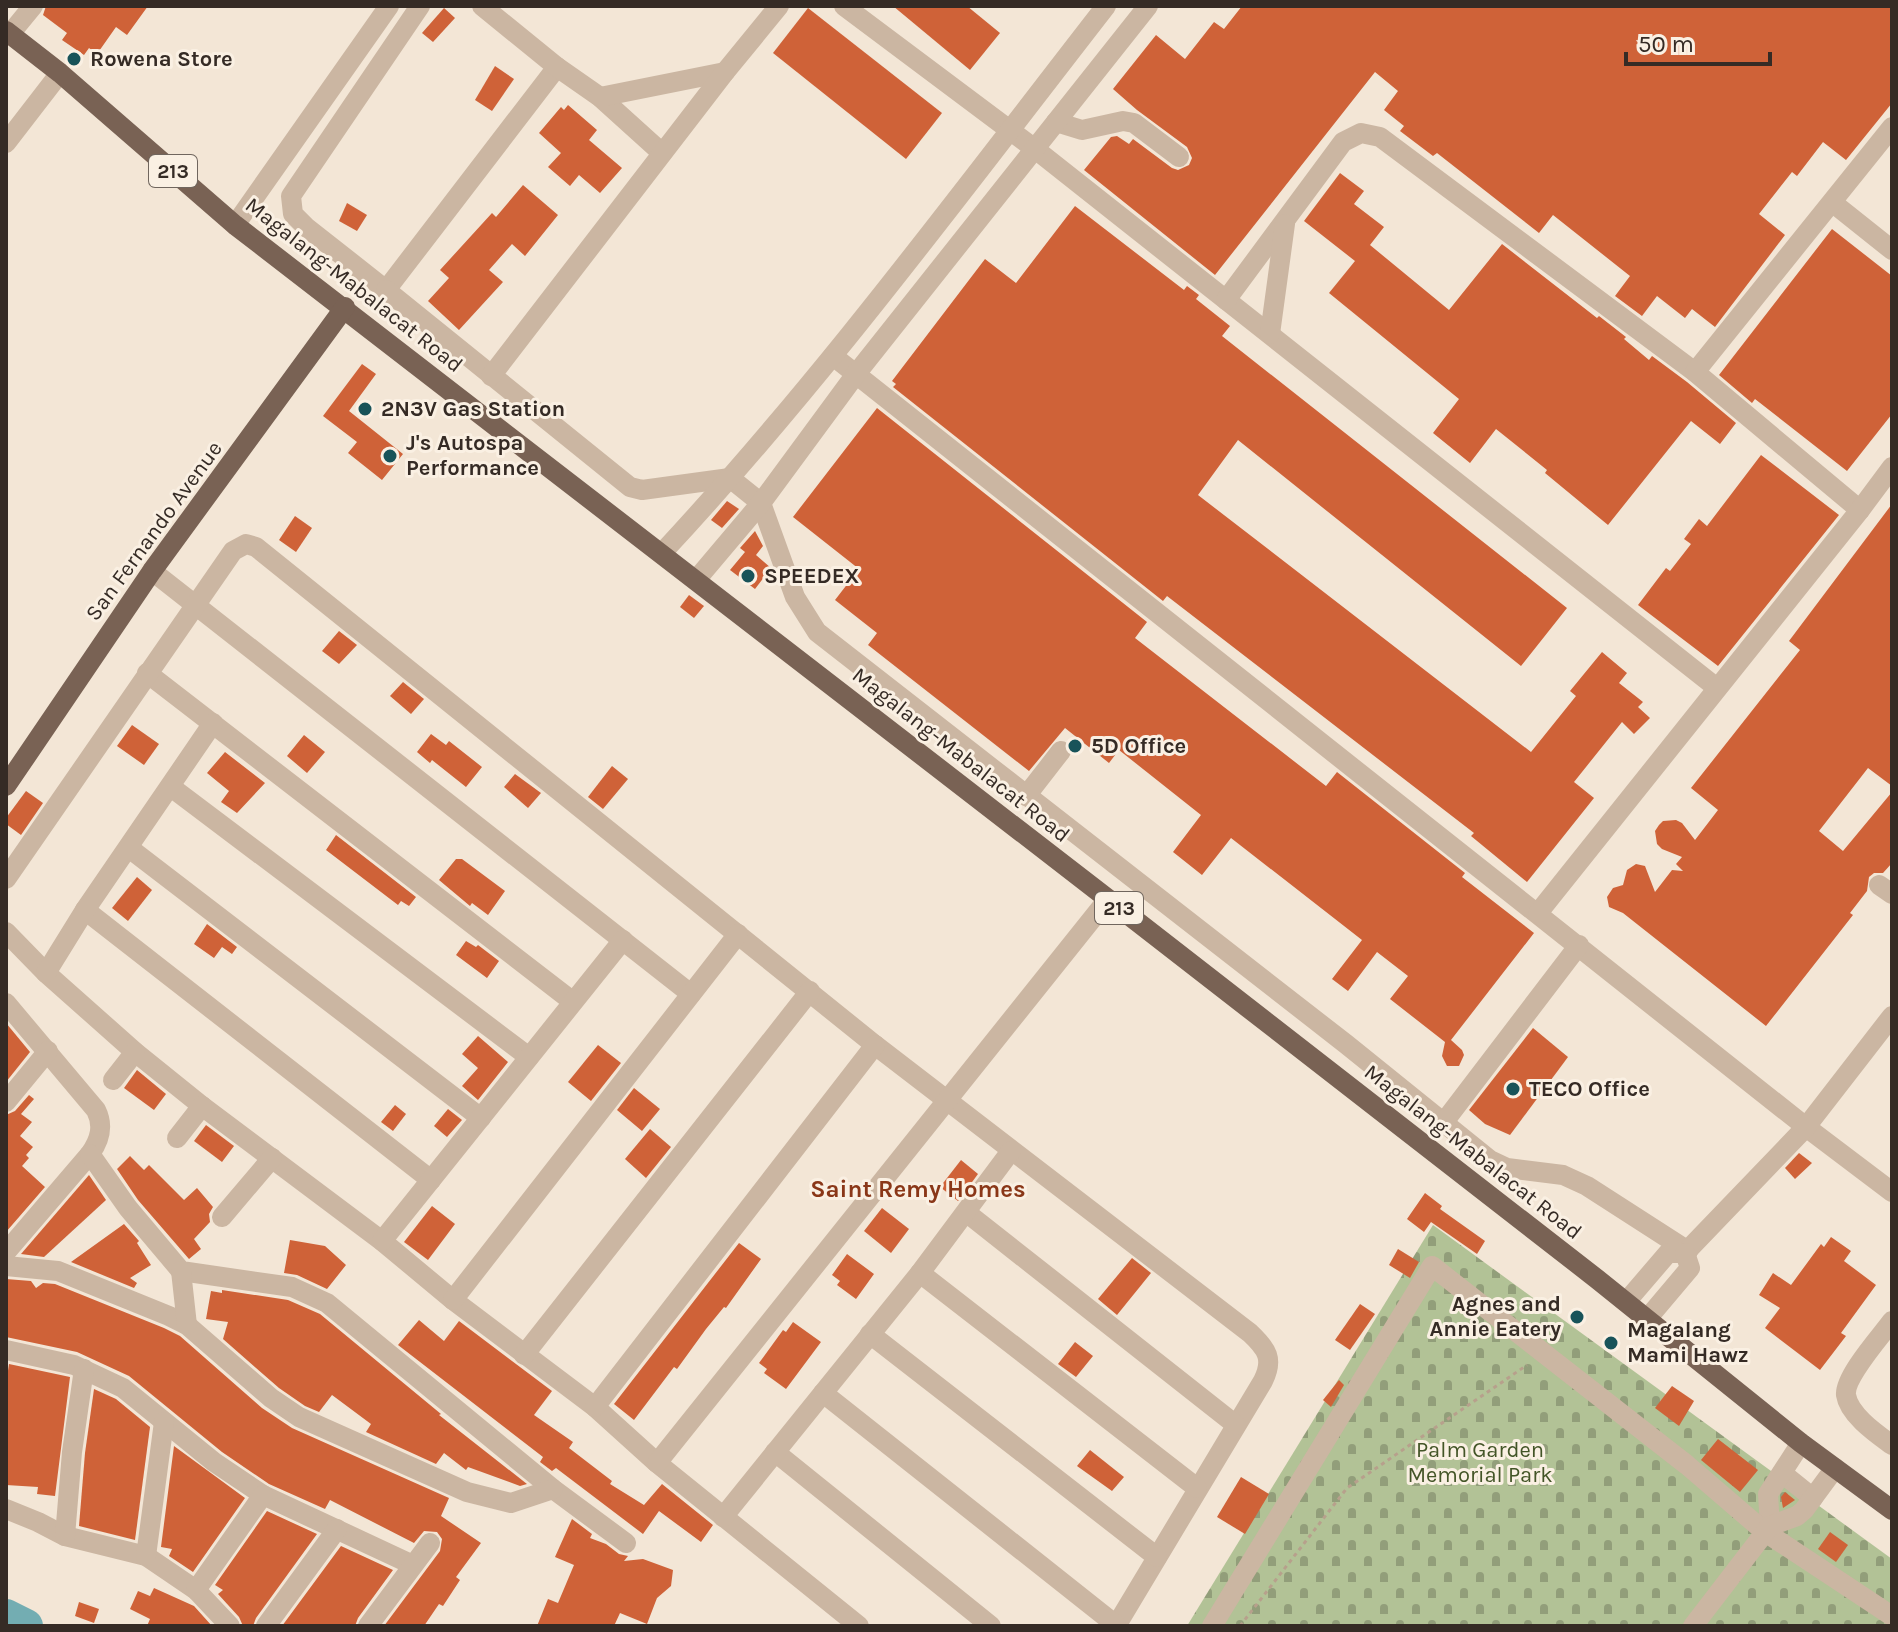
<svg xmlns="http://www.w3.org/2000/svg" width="1898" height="1632" font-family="Karla,sans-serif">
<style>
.cemetery{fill:url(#cemetery-stones)}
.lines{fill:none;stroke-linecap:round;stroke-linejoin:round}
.river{stroke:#73adb2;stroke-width:34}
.building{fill:#cf6238}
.path{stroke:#b7a08c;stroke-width:3;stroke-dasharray:4 4;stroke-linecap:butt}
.minor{stroke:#cbb6a2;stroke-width:20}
.major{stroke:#796254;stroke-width:20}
.poi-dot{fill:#185359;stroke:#faf0e3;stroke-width:3}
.labels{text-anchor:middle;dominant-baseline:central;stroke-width:6;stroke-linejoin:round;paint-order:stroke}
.shield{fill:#faf0e3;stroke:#70665e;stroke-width:2}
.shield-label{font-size:20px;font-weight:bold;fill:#352b25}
.poi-label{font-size:22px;font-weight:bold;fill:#352b25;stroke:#faf0e3;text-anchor:start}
.street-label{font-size:22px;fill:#352b25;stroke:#faf0e3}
.park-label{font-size:22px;fill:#435527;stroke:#faf0e3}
.neighbourhood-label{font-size:24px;font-weight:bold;fill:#8a3718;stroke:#faf0e3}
</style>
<defs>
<pattern id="cemetery-stones" width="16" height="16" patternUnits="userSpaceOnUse" patternTransform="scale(2)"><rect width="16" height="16" fill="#b2c296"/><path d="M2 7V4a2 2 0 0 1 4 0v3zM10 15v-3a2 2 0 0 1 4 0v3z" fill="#929e7a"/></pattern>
</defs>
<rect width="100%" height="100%" fill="#f3e6d6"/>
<!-- cemetery -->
<polygon class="cemetery" points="1433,1225 1892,1559 1892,1626 1187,1626"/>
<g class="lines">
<!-- river -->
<polyline class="river" points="6,1616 26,1626"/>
</g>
<!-- building -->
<g class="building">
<polygon points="46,6 148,6 127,35 116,27 97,54 89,48 84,55 62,40 67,33 43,15"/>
<polygon points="893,6 967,6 1000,33 970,70"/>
<polygon points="1242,6 1892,6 1892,103 1846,160 1823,142 1797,176 1792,172 1759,214 1785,235 1715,327 1692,309 1685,318 1657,296 1642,316 1615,296 1630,276 1553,215 1539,233 1437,153 1433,156 1400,131 1404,126 1384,110 1398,91 1375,72 1215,275 1084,170 1111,137 1117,136 1129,144 1133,139 1172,168 1178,170 1189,165 1192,158 1187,147 1137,110 1113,89 1156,35 1185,59 1214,22 1224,29"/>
<polygon points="444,8 455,18 433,42 422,33"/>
<polygon points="808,8 942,113 906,159 773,53"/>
<polygon points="495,66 514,79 492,111 475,100"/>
<polygon points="568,105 597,130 589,140 622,168 600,193 579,175 570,186 548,167 561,153 539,133 561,107 564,110"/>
<polygon points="1340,173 1364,191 1354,204 1384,227 1370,245 1449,310 1502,244 1597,318 1599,316 1626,337 1624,339 1649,360 1652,356 1687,382 1736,423 1720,444 1691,421 1608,525 1545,473 1547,470 1496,429 1470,463 1433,433 1459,399 1329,293 1355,261 1304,221"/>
<polygon points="523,185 558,215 525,256 512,244 489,270 503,282 459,330 428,301 449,278 440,270 492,213 496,217"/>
<polygon points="347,203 367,215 357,231 339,221"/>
<polygon points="1075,206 1184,290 1187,286 1199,295 1196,299 1230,326 1222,336 1567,608 1521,666 1238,440 1198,495 1531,752 1576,696 1570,691 1602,652 1627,673 1619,683 1643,702 1638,707 1650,718 1634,734 1622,722 1574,782 1594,798 1527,882 1471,836 1474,833 1167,596 1163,601 893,387 896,384 892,381 985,259 1016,283"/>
<polygon points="1832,229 1892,276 1892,414 1847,471 1755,399 1752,403 1719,375"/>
<polygon points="362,364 376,374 349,411 403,454 382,480 348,453 357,442 323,416"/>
<polygon points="877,408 1147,622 1135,638 1326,786 1337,772 1465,873 1462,877 1534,933 1451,1040 1462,1050 1464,1055 1459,1066 1447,1066 1442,1056 1445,1042 1390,999 1408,976 1377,952 1348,991 1332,979 1362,940 1231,838 1202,875 1173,852 1201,815 1119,750 1109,763 1065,728 1029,771 868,645 877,633 835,600 859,569 793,517"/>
<polygon points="1761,455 1839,515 1718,666 1638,605 1666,568 1670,571 1691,544 1684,539 1699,519 1707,526"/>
<polygon points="727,501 739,509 722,528 711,520"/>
<polygon points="1892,504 1892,786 1868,768 1819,831 1843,851 1892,792 1892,863 1883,873 1874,873 1869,877 1867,891 1850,913 1853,915 1766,1026 1623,913 1609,907 1607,897 1613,888 1623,885 1627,870 1636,864 1645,866 1655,892 1672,870 1683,871 1676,864 1682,857 1662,849 1657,844 1655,831 1659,825 1663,821 1676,820 1682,823 1695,840 1718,810 1691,788 1800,650 1789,641"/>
<polygon points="295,516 312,528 296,552 279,540"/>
<polygon points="755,531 763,546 756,555 771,568 755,589 730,570 745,552 740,548"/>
<polygon points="689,595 704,606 694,618 680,607"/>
<polygon points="339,631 357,645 339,664 322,651"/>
<polygon points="403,682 424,699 411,714 390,696"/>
<polygon points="132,725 159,744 144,765 117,746"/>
<polygon points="431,734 446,745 449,741 482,767 466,787 432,760 430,763 417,752"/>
<polygon points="304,735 325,752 307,773 287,756"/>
<polygon points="225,752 265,783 237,813 221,802 229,791 207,773"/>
<polygon points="612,766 628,779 603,809 588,797"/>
<polygon points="515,774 541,793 528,808 504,787"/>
<polygon points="26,791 43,803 21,835 6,824 6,818"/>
<polygon points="336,835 416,897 409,906 401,901 398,905 326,850"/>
<polygon points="456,859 462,859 505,891 488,915 472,903 470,906 439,880"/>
<polygon points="137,877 152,890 128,921 112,908"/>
<polygon points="207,924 237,947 232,954 222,947 214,958 194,944"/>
<polygon points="466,941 476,947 478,945 499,961 487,978 456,955"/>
<polygon points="6,1023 30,1052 6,1082"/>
<polygon points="1533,1028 1568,1057 1510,1135 1485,1124 1469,1110"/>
<polygon points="478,1036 508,1062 478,1100 462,1086 478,1068 462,1054"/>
<polygon points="598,1045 621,1063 591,1101 568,1082"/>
<polygon points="137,1070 166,1094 154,1110 124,1088"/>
<polygon points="634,1088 660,1109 642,1131 617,1110"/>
<polygon points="29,1095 34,1099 21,1114 32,1122 20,1136 33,1147 26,1155 29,1158 22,1166 45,1187 6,1232 6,1115 15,1111"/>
<polygon points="395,1105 406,1114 393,1131 381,1122"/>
<polygon points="448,1109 462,1120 447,1137 434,1126"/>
<polygon points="206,1125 234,1146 222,1162 194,1141"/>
<polygon points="650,1129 671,1147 646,1178 625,1159"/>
<polygon points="1799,1153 1812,1163 1795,1179 1785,1168"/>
<polygon points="130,1156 144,1170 149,1165 184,1200 197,1188 213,1207 209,1214 210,1222 194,1239 201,1249 189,1259 138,1200 117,1169"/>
<polygon points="961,1160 978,1174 958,1201 940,1187"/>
<polygon points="89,1175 106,1200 44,1257 21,1254"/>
<polygon points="1425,1193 1442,1206 1440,1209 1485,1241 1477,1254 1431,1222 1424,1232 1407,1219"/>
<polygon points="432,1206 455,1224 428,1260 404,1242"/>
<polygon points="882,1208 909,1229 891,1253 864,1231"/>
<polygon points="124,1224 139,1241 137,1243 151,1265 130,1278 137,1283 134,1288 71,1262"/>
<polygon points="1831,1237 1851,1251 1844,1261 1876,1285 1841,1333 1846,1336 1820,1370 1765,1328 1780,1308 1759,1295 1773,1273 1791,1285 1821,1244 1824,1247"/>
<polygon points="290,1240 325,1246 346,1265 327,1289 297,1275 284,1273"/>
<polygon points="739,1243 761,1259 726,1308 724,1307 706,1329 677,1369 674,1367 634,1420 614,1404"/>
<polygon points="1398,1249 1419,1262 1410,1278 1389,1265"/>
<polygon points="847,1254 874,1274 856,1299 837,1285 840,1281 832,1275"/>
<polygon points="1132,1258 1151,1273 1117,1315 1098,1299"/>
<polygon points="6,1279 31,1281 36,1288 43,1283 55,1284 164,1328 180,1336 262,1408 292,1428 449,1498 441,1516 481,1543 456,1577 460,1580 443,1606 439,1604 424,1626 384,1626 440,1551 442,1539 437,1532 424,1531 414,1543 330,1500 325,1509 269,1484 222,1452 129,1376 77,1352 6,1337"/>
<polygon points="222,1290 288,1300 320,1314 441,1414 439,1415 527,1484 520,1486 468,1467 466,1470 444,1453 436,1464 366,1432 371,1424 332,1395 319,1412 305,1406 279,1388 223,1339 228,1322 206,1319 211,1291 222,1293"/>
<polygon points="1360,1304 1375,1314 1350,1350 1335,1340"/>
<polygon points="419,1320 444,1341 459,1321 552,1391 534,1415 573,1442 569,1448 612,1481 610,1484 644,1505 662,1484 713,1525 701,1542 659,1511 643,1534 556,1468 552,1471 540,1462 543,1457 398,1345"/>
<polygon points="793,1322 821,1342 786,1389 764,1373 767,1369 759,1363 783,1330 786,1332"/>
<polygon points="1075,1342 1093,1356 1076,1377 1058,1364"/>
<polygon points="9,1364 70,1377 55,1496 37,1494 38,1487 6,1485 6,1384"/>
<polygon points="1339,1380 1344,1385 1331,1407 1323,1400"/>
<polygon points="1672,1386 1694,1401 1679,1426 1655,1408"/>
<polygon points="94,1389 116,1399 150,1427 135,1540 79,1526 85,1453"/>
<polygon points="1718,1439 1758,1470 1740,1492 1701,1460"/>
<polygon points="174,1446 245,1498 193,1572 169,1556 172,1549 161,1547"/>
<polygon points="1090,1450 1124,1477 1112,1491 1077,1466"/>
<polygon points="1241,1477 1269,1494 1245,1534 1217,1517"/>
<polygon points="1785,1492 1795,1500 1783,1508 1781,1497"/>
<polygon points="267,1511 317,1534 256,1618 253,1626 243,1626 239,1617 218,1594 223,1590 215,1585"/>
<polygon points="572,1519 592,1534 590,1538 606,1544 619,1554 628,1556 624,1561 643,1559 673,1570 671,1586 657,1598 647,1624 620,1613 614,1626 537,1626 548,1599 558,1603 574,1565 555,1557"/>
<polygon points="1830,1532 1848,1545 1836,1562 1818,1549"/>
<polygon points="341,1546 393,1570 358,1618 355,1626 282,1626"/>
<polygon points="154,1588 194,1606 212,1626 147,1626 150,1619 130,1609 138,1591 150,1596"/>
<polygon points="79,1602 99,1609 94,1623 75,1616"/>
</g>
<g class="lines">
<!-- path -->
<polyline class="path" points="1240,1626 1347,1488 1527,1365"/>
<!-- minor -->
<g class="minor">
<polyline points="420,6 291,196 293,214 306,227 386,290 557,67"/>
<polyline points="482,6 557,67 600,97 662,153"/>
<polyline points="844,6 1035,149 1717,688"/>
<polyline points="10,34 33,6"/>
<polyline points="600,97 725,72"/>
<polyline points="1056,122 1082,130 1123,121 1134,123 1179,157"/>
<polyline points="6,143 60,73"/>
<polyline points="1833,203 1892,250"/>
<polyline points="235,225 389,6"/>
<polyline points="386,290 630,487 642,490 730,478 761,503 795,597 817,632 1346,1044 1490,1160 1507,1168 1563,1175 1587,1186 1688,1251"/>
<polyline points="1226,300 1343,142 1361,133 1380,137 1695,372 1860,510"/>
<polyline points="1270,334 1285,224"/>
<polyline points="833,356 1806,1127 1892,1192"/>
<polyline points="1695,372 1892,127"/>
<polyline points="491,376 725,72 779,6"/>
<path d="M662,553C822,381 962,191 1106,6"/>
<polyline points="152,571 691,994"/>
<polyline points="696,580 761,503 856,374 1148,6"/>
<polyline points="147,673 572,1001"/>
<polyline points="171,787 529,1057"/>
<polyline points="1026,796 1061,751"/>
<polyline points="129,848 481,1118"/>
<path d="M6,879L233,551L246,544L256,547L875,1045L1250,1333C1267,1349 1274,1359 1263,1381L1116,1626"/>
<polyline points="1879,885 1892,894"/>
<polyline points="85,910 431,1180"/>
<polyline points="1538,913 1860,510 1892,467"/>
<polyline points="6,932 46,973 135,1052 202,1106 382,1241 453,1300 595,1407 657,1463 859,1626"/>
<polyline points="46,973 85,910 213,723"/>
<path d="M6,1003L96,1110C104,1126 100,1140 90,1154L6,1252"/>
<polyline points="113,1080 135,1052"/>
<polyline points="6,1102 48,1051"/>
<polyline points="1444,1122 1579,945"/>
<polyline points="177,1138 202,1106"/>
<polyline points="90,1154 128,1208 181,1271 292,1287 327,1303 553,1489 626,1543"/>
<polyline points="967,1213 1236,1425"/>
<polyline points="222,1217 272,1158"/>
<polyline points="382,1241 623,940"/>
<polyline points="6,1266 58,1271 169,1316 187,1325 271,1398 299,1417 467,1492 511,1503 553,1489"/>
<polyline points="181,1271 187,1325"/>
<polyline points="920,1273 1197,1488"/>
<polyline points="453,1300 738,934"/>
<polyline points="1626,1302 1668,1253 1685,1253 1806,1127 1892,1016"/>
<polyline points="1647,1319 1690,1268 1685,1253"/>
<path d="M1892,1321C1881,1336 1844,1377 1846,1395C1849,1415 1877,1434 1892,1445"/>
<polyline points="870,1334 1157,1557"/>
<polyline points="6,1350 74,1365 123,1388 214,1462 263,1495 413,1565"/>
<polyline points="524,1355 810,991"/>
<polyline points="823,1393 1116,1625"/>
<polyline points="595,1407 875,1045"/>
<polyline points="775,1452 991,1626"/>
<polyline points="657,1463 1108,899"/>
<polyline points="1782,1473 1813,1498"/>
<polyline points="6,1509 38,1522 65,1536 146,1556 196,1590 230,1626"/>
<polyline points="723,1517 920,1273 1011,1151"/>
<polyline points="1770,1526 1768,1494 1801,1443"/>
<polyline points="65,1536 72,1452 84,1369"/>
<polyline points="146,1556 164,1422"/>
<polyline points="196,1590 263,1495"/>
<polyline points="266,1626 337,1529"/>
<polyline points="368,1626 430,1543"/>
<polyline points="1212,1626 1432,1266 1687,1465 1765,1532 1892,1616"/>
<polyline points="1693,1626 1770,1526 1797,1516 1804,1510 1835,1468"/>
</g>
<!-- major -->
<g class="major">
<polyline points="6,31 60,73 235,225 1108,899 1597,1279 1801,1443 1892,1510"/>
<polyline points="6,786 152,571 345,307"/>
</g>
</g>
<!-- markers -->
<g class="poi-dot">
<circle cx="74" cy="59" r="8"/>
<circle cx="365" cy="409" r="8"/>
<circle cx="390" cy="456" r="8"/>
<circle cx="748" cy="576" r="8"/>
<circle cx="1075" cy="746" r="8"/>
<circle cx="1513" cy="1089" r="8"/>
<circle cx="1577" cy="1317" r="8"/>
<circle cx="1611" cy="1343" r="8"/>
</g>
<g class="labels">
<!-- shield labels -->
<g class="shield">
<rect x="149" y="155" width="48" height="32" rx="6"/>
<rect x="1095" y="892" width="48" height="32" rx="6"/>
</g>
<g class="shield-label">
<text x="173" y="171">213</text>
<text x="1119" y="908">213</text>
</g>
<!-- poi labels -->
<g class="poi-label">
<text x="90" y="59">Rowena Store</text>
<text x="381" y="409">2N3V Gas Station</text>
<text x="406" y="443">J's Autospa<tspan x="406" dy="25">Performance</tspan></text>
<text x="764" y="576">SPEEDEX</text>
<text x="1091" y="746">5D Office</text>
<text x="1529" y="1089">TECO Office</text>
<text x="1561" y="1304" text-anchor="end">Agnes and<tspan x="1561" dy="25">Annie Eatery</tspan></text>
<text x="1627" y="1330">Magalang<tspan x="1627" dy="25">Mami Hawz</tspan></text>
</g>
<!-- street labels -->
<g class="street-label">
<text transform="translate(354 285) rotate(38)">Magalang-Mabalacat Road</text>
<text transform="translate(154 531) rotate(-54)">San Fernando Avenue</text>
<text transform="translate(961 755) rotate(38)">Magalang-Mabalacat Road</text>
<text transform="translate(1473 1152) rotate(38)">Magalang-Mabalacat Road</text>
</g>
<!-- park labels -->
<g class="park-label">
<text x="1480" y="1450">Palm Garden<tspan x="1480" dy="25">Memorial Park</tspan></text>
</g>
<!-- neighbourhood labels -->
<g class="neighbourhood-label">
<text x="918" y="1189">Saint Remy Homes</text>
</g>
</g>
<!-- border -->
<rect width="1898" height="1632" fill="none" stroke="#352b25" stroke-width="16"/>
<!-- scale -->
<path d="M1626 52v12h144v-12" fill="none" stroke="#352b25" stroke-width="4"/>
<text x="1638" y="52" font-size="24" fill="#352b25" stroke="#faf0e3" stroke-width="6" paint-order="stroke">50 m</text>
</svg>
